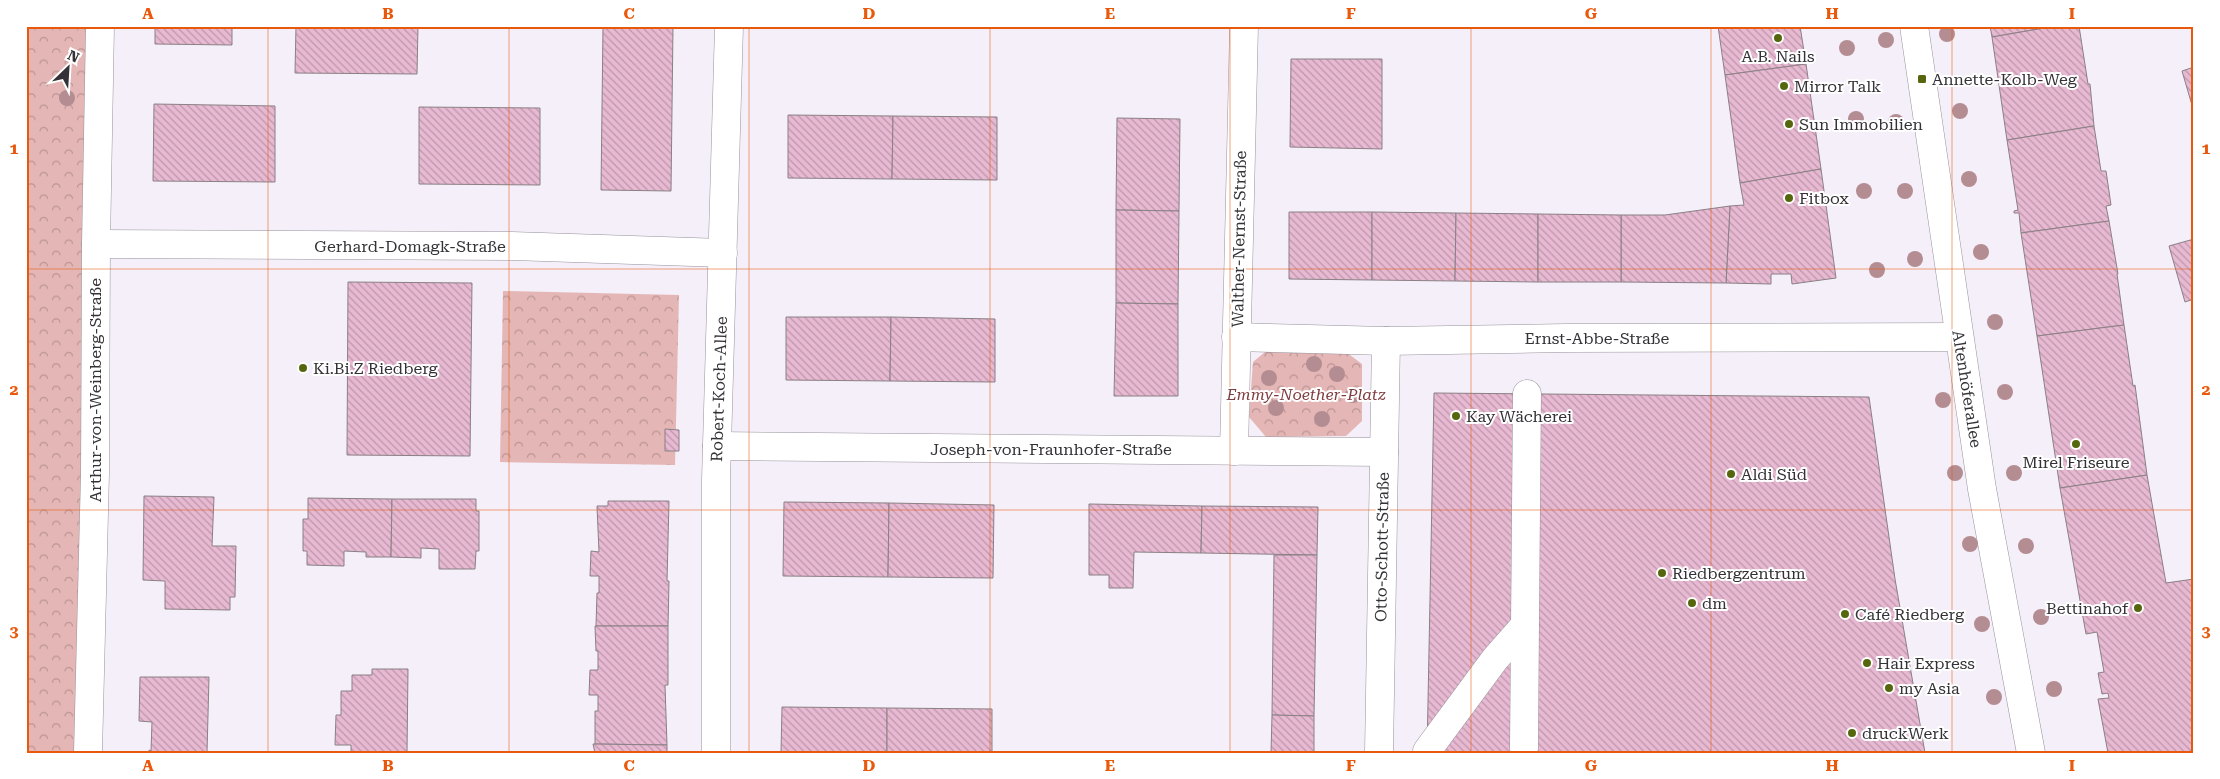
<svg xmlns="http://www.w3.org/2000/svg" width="2220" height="779" font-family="'Roboto Serif',serif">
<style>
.park{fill:url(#park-crowns)}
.building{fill:url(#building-back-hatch);stroke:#8a8085}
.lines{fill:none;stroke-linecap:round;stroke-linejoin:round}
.minor-casing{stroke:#97929b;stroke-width:29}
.minor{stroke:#fff;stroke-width:28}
.tree{fill:#b48d93}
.grid{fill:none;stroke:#e8590c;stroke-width:1;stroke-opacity:0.55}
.poi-dot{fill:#55660e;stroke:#fff;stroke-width:2}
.labels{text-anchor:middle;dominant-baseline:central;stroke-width:4;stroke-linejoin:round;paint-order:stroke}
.poi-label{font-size:16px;fill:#343236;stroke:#fff;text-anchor:start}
.street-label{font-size:16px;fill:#343236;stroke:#fff}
.park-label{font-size:16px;font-style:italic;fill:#7f3d3f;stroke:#fff}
.neatline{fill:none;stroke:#e8590c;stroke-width:2}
.grid-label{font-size:16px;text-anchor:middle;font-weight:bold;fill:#e8590c}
</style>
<defs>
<pattern id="park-crowns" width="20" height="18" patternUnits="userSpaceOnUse" patternTransform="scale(1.25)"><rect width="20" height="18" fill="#e4b6b5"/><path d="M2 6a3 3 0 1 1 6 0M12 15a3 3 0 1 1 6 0" fill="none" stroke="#ba9594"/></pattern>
<pattern id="building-back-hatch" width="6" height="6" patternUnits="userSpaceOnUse" patternTransform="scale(1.25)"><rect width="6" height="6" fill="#e8b9d2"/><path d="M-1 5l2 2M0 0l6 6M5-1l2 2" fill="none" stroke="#bd97ab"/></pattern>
</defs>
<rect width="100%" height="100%" fill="#f5eff9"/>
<!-- park -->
<g class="park">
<polygon points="26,26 92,26 88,279 74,753 26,753"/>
<polygon points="503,291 679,295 675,465 500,462"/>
<polygon points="1265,352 1346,352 1362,364 1362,421 1346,436 1266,437 1249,417 1253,362"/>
</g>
<!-- building -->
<g class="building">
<polygon points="155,26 232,26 232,45 155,44"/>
<polygon points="296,26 418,26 417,74 295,73"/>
<polygon points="603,26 673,26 671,191 601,190"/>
<polygon points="1718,26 1800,26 1806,64 1725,75"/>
<polygon points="1990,26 2056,26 1992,37"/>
<polygon points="2056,26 2079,26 2088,84 2090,84 2094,126 2007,140 1992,37"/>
<polygon points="1291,59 1382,59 1382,149 1290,147"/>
<polygon points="1806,64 1821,169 1740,183 1725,75"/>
<polygon points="2194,67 2194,112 2182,71"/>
<polygon points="154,104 275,106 275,182 153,181"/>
<polygon points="419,107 540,108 540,185 419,184"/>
<polygon points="788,115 893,116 892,179 788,178"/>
<polygon points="893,116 997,117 997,180 892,179"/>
<polygon points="1117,118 1180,119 1179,211 1116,210"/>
<polygon points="2094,126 2101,171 2106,171 2111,205 2106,206 2109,221 2021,233 2019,213 2014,213 2014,211 2018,210 2007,140"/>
<polygon points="1821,169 1836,278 1792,284 1791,274 1771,274 1771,284 1726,283 1730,206 1744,205 1740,183"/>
<polygon points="1730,206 1726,283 1621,282 1621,215 1665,215"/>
<polygon points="1116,210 1179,211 1178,304 1116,303"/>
<polygon points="1289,212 1372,212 1372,280 1289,279"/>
<polygon points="1372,212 1456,213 1455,281 1372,280"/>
<polygon points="1456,213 1538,214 1538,282 1455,281"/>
<polygon points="1538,214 1621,215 1621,282 1538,282"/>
<polygon points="2109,221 2118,274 2117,274 2124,325 2037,336 2021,233"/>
<polygon points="2194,239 2194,299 2185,302 2169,246"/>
<polygon points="348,282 472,283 470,456 347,455"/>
<polygon points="1116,303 1178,304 1178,396 1114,396"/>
<polygon points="786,317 891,317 890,381 786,380"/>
<polygon points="891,317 995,319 995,382 890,381"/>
<polygon points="2124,325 2133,386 2135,385 2147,475 2060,488 2037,336"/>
<polygon points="1434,393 1869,397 1895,579 1925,753 1427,753"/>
<polygon points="665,429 679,430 679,451 665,451"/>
<polygon points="2147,475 2166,583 2194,579 2194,718 2191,718 2194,734 2194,753 2108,753 2098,699 2109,698 2108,693 2102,694 2098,673 2104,672 2097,632 2086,634 2060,488"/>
<polygon points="144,496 214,497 212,546 236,546 235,597 230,597 230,610 165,609 165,581 143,580"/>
<polygon points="308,498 392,499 391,557 366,557 366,552 344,551 344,566 307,565 307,551 303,551 303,519 308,519"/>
<polygon points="392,499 476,499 476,511 479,511 479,551 476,551 475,569 439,569 439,549 421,548 421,558 391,557"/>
<polygon points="608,501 669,501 667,581 669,581 668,626 596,626 597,593 599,593 599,576 590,576 591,551 599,552 597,506 608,506"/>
<polygon points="784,502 889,503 888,577 783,576"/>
<polygon points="889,503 994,505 993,578 888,577"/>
<polygon points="1089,504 1202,506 1201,553 1134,552 1133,588 1109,588 1109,575 1089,575"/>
<polygon points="1202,506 1318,507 1317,555 1201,553"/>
<polygon points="1274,555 1317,555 1314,716 1272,715"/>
<polygon points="595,626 668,626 668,685 665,685 667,745 595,744 595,711 598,711 598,695 589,695 590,670 598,670 598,651 596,651"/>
<polygon points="372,669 408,669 407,753 351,753 351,745 335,745 336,715 341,715 341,691 352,691 352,675 372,675"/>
<polygon points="140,677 209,677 207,753 149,753 149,750 151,751 152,722 139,721"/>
<polygon points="782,707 887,708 887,753 781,753"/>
<polygon points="887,708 992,709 992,753 887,753"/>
<polygon points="1272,715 1314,716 1314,753 1271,753"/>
<polygon points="593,744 667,745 667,753 595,753"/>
</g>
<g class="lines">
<defs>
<g id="minor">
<polyline points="1914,26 1982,489 2031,753"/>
<polyline points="96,244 512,246 723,253"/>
<polyline points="1236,337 1386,341 1566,338 1959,337"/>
<polyline points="717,446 1384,452"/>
<polyline points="1234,451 1244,26"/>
<polyline points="1524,748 1525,625"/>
<polyline points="1427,751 1495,659 1525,625 1527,394"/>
<polyline points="88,753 95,473 96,244 100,26"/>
<polyline points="716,753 716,480 729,26"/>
<polyline points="1379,753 1386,341"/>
</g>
</defs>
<!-- minor casing -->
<use href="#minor" class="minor-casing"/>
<!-- minor -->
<use href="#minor" class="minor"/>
</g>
<!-- trees -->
<g class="tree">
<circle cx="1947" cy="34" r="8"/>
<circle cx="1886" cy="40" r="8"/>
<circle cx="1847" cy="48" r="8"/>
<circle cx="67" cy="98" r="8"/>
<circle cx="1960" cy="111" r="8"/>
<circle cx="1856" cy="119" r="8"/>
<circle cx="1896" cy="122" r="8"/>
<circle cx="1969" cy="179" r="8"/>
<circle cx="1864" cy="191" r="8"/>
<circle cx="1905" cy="191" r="8"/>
<circle cx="1981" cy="252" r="8"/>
<circle cx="1915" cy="259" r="8"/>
<circle cx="1877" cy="270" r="8"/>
<circle cx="1995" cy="322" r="8"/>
<circle cx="1314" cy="364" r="8"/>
<circle cx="1337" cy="374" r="8"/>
<circle cx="1269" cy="378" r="8"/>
<circle cx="2005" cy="392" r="8"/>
<circle cx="1353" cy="395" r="8"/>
<circle cx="1943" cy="400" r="8"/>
<circle cx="1276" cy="408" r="8"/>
<circle cx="1322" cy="419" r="8"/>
<circle cx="1955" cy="473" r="8"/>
<circle cx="2014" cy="473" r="8"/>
<circle cx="1970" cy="544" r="8"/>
<circle cx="2026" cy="546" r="8"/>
<circle cx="2041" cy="617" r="8"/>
<circle cx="1982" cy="624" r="8"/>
<circle cx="2054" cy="689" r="8"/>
<circle cx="1994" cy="697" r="8"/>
</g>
<!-- grid -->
<path class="grid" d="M268,26V753M509,26V753M749,26V753M990,26V753M1230,26V753M1471,26V753M1711,26V753M1952,26V753M26,269H2194M26,510H2194"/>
<!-- markers -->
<g class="poi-dot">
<circle cx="1778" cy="38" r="5"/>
<rect x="1917" y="74" width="10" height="10" rx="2.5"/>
<circle cx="1784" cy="86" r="5"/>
<circle cx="1789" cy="124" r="5"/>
<circle cx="1789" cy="198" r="5"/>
<circle cx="303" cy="368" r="5"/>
<circle cx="1456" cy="416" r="5"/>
<circle cx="2076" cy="444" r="5"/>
<circle cx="1731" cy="474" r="5"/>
<circle cx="1662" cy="573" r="5"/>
<circle cx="1692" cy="603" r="5"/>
<circle cx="2138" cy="608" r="5"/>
<circle cx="1845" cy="614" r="5"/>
<circle cx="1867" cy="663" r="5"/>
<circle cx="1889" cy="688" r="5"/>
<circle cx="1852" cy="733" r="5"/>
</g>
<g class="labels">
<!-- poi labels -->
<g class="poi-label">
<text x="1778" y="56" text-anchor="middle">A.B. Nails</text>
<text x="1932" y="79">Annette-Kolb-Weg</text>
<text x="1794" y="86">Mirror Talk</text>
<text x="1799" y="124">Sun Immobilien</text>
<text x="1799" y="198">Fitbox</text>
<text x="313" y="368">Ki.Bi.Z Riedberg</text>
<text x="1466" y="416">Kay Wächerei</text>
<text x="2076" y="462" text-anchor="middle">Mirel Friseure</text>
<text x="1741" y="474">Aldi Süd</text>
<text x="1672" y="573">Riedbergzentrum</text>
<text x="1702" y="603">dm</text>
<text x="2128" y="608" text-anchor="end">Bettinahof</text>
<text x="1855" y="614">Café Riedberg</text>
<text x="1877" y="663">Hair Express</text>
<text x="1899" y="688">my Asia</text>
<text x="1862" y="733">druckWerk</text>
</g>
<!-- street labels -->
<g class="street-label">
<text transform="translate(1239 239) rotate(-89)">Walther-Nernst-Straße</text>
<text x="410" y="246">Gerhard-Domagk-Straße</text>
<text x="1597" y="338">Ernst-Abbe-Straße</text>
<text transform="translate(719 389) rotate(-88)">Robert-Koch-Allee</text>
<text transform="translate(1967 389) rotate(81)">Altenhöferallee</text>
<text transform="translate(95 390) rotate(-90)">Arthur-von-Weinberg-Straße</text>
<text x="1051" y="449">Joseph-von-Fraunhofer-Straße</text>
<text transform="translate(1382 547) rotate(-89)">Otto-Schott-Straße</text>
</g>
<!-- park labels -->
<g class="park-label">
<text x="1306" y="394">Emmy-Noether-Platz</text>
</g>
</g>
<!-- border -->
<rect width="2220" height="779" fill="none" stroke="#ffffff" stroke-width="55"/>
<!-- north arrow -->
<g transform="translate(68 68) rotate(25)" stroke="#ffffff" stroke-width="4" paint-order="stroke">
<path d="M0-4L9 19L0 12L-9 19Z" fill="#343236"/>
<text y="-8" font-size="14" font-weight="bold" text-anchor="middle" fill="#343236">N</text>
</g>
<rect x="28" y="28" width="2164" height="724" class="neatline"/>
<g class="grid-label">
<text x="148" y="19">A</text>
<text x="388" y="19">B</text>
<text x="629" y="19">C</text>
<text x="869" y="19">D</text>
<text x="1110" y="19">E</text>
<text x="1351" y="19">F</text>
<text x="1591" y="19">G</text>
<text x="1832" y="19">H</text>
<text x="2072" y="19">I</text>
<text x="14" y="154">1</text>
<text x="2206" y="154">1</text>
<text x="14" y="395">2</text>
<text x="2206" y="395">2</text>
<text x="14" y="637">3</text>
<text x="2206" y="637">3</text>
<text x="148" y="771">A</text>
<text x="388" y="771">B</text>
<text x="629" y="771">C</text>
<text x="869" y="771">D</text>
<text x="1110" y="771">E</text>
<text x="1351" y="771">F</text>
<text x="1591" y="771">G</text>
<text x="1832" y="771">H</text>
<text x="2072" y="771">I</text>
</g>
</svg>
